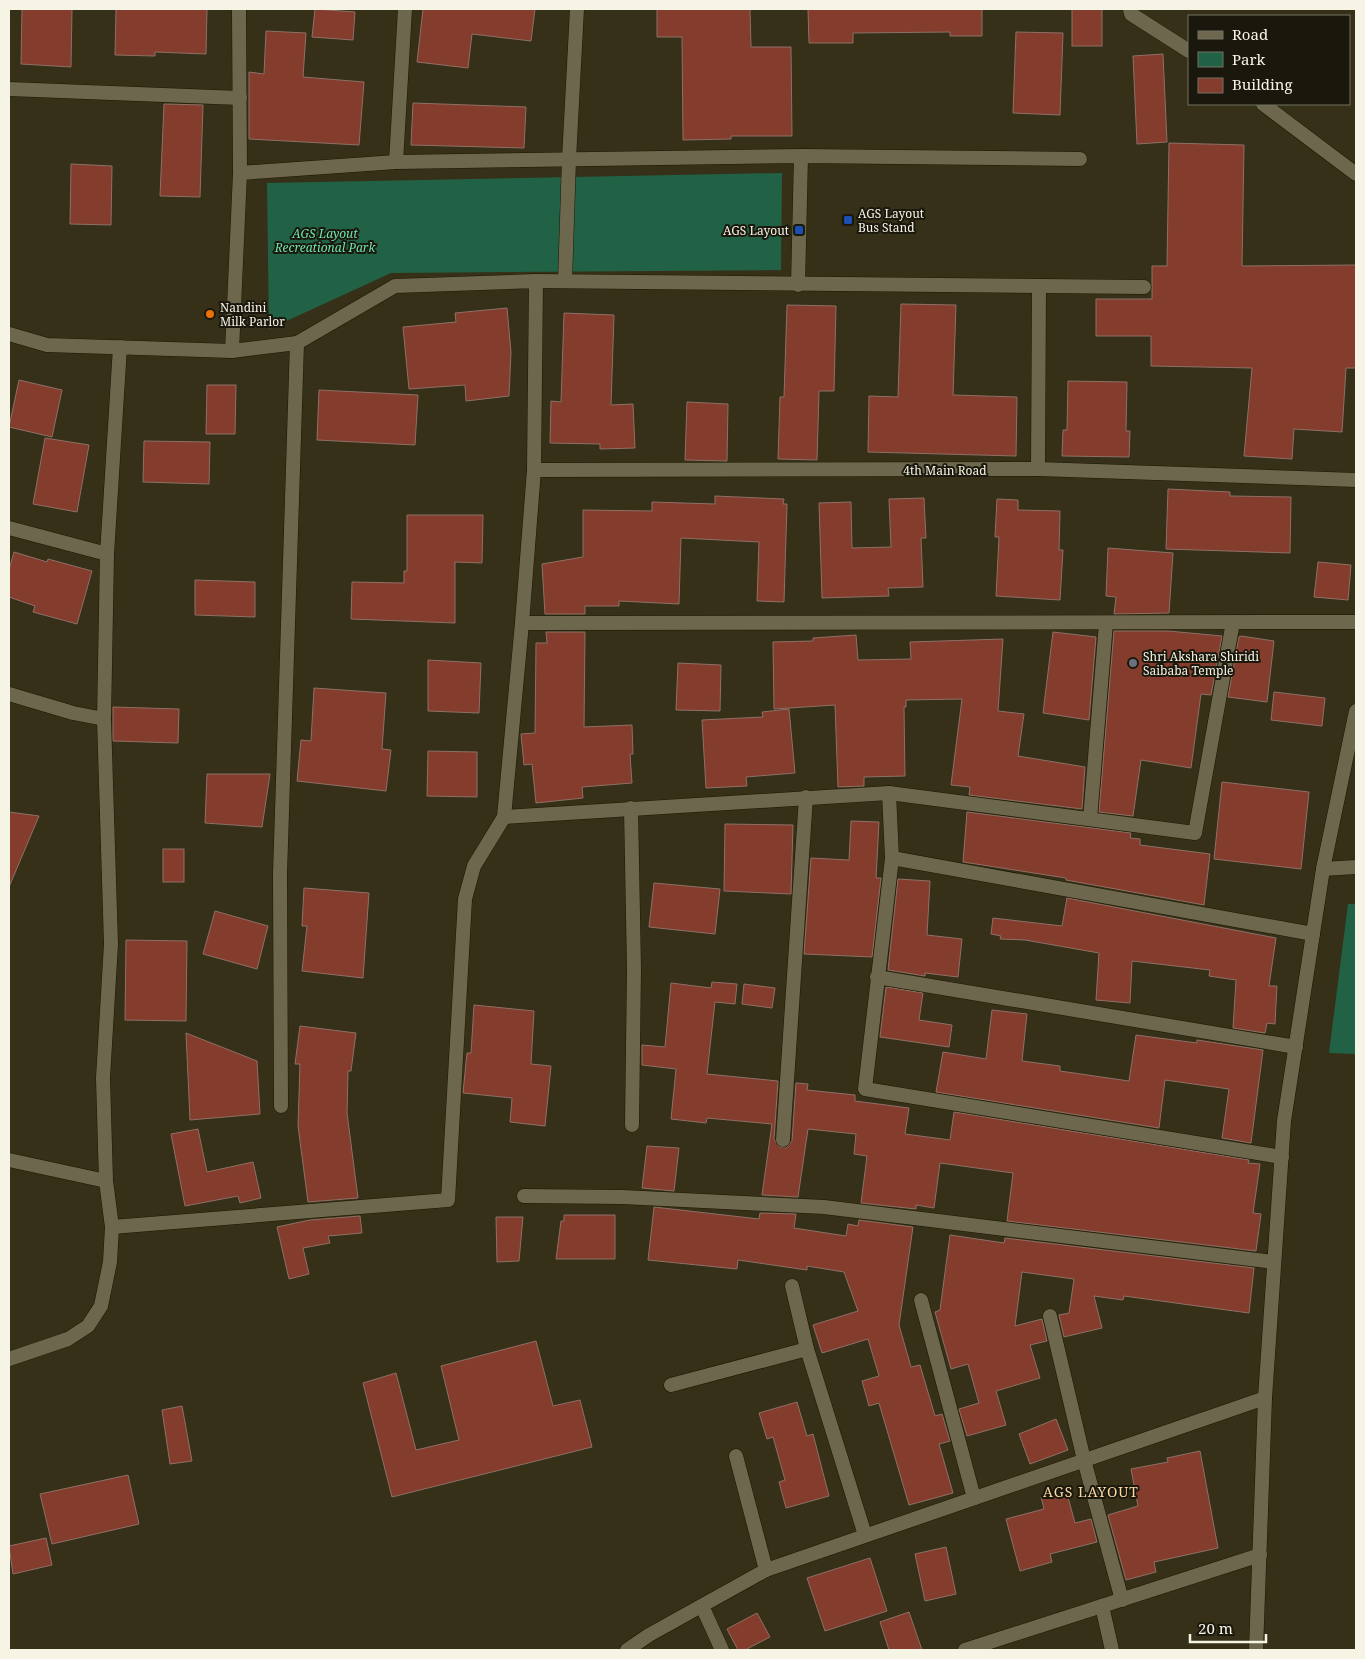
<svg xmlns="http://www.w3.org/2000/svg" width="1365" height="1659" font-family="'Noto Serif',serif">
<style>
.green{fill:#216247}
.building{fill:#843c2c;stroke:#8e7068}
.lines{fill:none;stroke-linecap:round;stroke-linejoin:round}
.minor-casing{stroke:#1d1701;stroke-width:15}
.tertiary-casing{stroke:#1d1701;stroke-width:15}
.minor{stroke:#6d684d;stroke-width:14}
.tertiary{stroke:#6d684d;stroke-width:14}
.transit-dot{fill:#1a4fb4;stroke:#1a180d;stroke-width:2}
.food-dot{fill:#e8710a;stroke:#1a180d;stroke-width:2}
.worship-dot{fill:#6b7280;stroke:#1a180d;stroke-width:2}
.labels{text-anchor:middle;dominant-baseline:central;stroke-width:4;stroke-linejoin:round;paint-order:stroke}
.poi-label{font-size:12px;fill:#f6f4e4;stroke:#1a180d;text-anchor:start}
.park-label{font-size:12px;font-style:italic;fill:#6ee5b0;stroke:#1a180d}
.street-label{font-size:12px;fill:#f6f4e4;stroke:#1a180d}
.neighbourhood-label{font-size:14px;letter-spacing:1px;fill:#fcd7a2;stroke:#1a180d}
</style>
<rect width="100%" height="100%" fill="#353017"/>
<!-- green -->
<g class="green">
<polygon points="782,173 781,270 391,273 269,329 267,183"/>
<polygon points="1348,904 1356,904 1356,1054 1329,1053"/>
</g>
<!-- building -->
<g class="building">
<polygon points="22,9 72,9 71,67 21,64"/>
<polygon points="116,9 207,9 206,54 155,52 155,56 115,55"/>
<polygon points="315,9 355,12 353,40 312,37"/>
<polygon points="423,9 535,9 531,41 472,34 468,68 417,62"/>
<polygon points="657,9 750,9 751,47 791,47 792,136 731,136 731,139 683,140 682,37 657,37"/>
<polygon points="808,9 982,9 982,36 950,36 950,32 853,33 853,43 809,43"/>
<rect x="1072" y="9" width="30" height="37"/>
<polygon points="266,31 306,33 303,77 364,82 359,145 249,139 249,72 264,74"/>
<polygon points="1016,32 1063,33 1060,115 1013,113"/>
<polygon points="1163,54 1167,142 1137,144 1133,56"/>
<polygon points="413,103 526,107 524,148 411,145"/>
<polygon points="164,104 203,105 200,197 160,196"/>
<polygon points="1169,143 1244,145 1242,266 1356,265 1356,368 1346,368 1342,432 1294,429 1292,459 1244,456 1252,368 1151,366 1151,336 1096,336 1096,299 1152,299 1152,266 1167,266"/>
<polygon points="71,164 112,166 111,225 70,224"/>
<polygon points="901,304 956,305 953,395 1017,397 1016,456 868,452 869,396 898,397"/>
<polygon points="787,305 836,306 834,391 819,391 817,460 778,459 780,397 784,397"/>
<polygon points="507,308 511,352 509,396 466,401 465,385 409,389 403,327 456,322 455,313"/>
<polygon points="564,313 614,315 611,405 633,404 635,448 600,449 600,444 550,443 551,401 561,402"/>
<polygon points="19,380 62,390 52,437 9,427"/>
<polygon points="1068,381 1127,382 1126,431 1130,431 1129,457 1062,456 1063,430 1067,430"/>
<polygon points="207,385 236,385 235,434 206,434"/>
<polygon points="319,390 418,395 415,445 317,440"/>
<polygon points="687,402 728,404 727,461 685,460"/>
<polygon points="45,438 89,445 77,512 33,504"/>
<polygon points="144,441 210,442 209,484 143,482"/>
<polygon points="1168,489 1230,492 1230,496 1291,497 1290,553 1166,549"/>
<polygon points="715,496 784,499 783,504 787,504 784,602 757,601 759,542 681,538 679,604 619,601 619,606 585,606 585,614 545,614 542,564 583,557 583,510 652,511 652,502 715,504"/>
<polygon points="924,498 926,538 921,538 923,587 888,588 889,596 822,598 819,503 851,502 852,548 891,547 889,499"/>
<polygon points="997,499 1018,500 1018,510 1060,511 1059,550 1063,550 1060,600 996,596 999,537 995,537"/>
<polygon points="407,515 483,515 482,563 455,562 455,623 351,619 352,582 404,583 404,571 407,571"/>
<polygon points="1108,548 1173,553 1169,613 1114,614 1116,597 1106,596"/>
<polygon points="14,552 47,562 48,559 92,571 77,624 33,612 35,606 9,597 9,570"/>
<polygon points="1318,562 1351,565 1348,600 1314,597"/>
<polygon points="195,580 255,582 255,617 195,615"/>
<polygon points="1114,631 1168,631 1222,636 1211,695 1201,694 1191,768 1141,760 1133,816 1099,812"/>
<polygon points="546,632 585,632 584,727 632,725 633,754 630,754 632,783 582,787 583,798 536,803 532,764 524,765 521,734 535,733 536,643 547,643"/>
<polygon points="1053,632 1096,637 1089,720 1043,713"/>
<polygon points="856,635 858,660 911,659 910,642 1003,639 998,711 1024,714 1018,756 1085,767 1082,809 969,795 970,787 951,785 962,699 906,700 906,707 904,707 905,776 864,777 864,786 838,787 835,705 774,709 773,642 813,641 813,638"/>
<polygon points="1241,636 1274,641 1267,702 1228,697 1239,637"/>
<polygon points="428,660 481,663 479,713 428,711"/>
<polygon points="678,663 721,665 720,711 676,710"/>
<polygon points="314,688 386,693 382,749 391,750 386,791 297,781 301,740 311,741"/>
<polygon points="1274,692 1325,698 1322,726 1271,720"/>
<polygon points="113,707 179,709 178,743 113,741"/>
<polygon points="789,709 795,773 746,777 747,786 706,788 702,720 763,717 762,712"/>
<polygon points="428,751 477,752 477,797 427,796"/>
<polygon points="207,774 270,774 262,827 205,823"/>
<polygon points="1222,782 1309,792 1301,869 1214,859"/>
<polygon points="9,812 39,816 9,887"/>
<polygon points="967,812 1131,833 1130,838 1140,839 1140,845 1210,854 1204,905 1066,880 1066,878 963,862"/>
<polygon points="851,821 879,822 876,878 881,878 872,957 804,954 811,858 849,860"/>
<polygon points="725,824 793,825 791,894 724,891"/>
<rect x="163" y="849" width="21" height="33"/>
<polygon points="898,879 930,881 927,935 962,939 958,977 925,973 925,976 888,970"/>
<polygon points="654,883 720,889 715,934 649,927"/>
<polygon points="304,888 369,893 363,978 302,971 307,926 302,926"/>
<polygon points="1067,898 1276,938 1269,986 1277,986 1275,1024 1267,1023 1265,1033 1233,1028 1236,980 1209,976 1210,970 1132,961 1130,1003 1096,1000 1099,953 1025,940 1000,939 1001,936 991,934 993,918 1062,926"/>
<polygon points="215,911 268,926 257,969 203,954"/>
<polygon points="126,940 187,941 186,1021 125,1020"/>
<polygon points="712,982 737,984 735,1004 715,1002 707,1074 778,1081 774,1139 779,1147 786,1148 792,1141 796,1083 808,1084 807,1090 855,1095 855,1101 909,1108 905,1134 950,1140 954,1112 1249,1160 1248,1163 1260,1164 1253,1213 1261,1214 1256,1251 1007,1221 1013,1173 940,1163 934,1208 916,1205 916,1209 861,1203 867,1156 854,1154 856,1134 808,1129 798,1197 762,1195 772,1124 707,1118 706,1123 671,1119 676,1069 642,1065 642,1045 665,1047 671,983 711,988"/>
<polygon points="744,984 775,988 772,1008 742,1004"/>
<polygon points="886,987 923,993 919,1020 952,1025 949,1047 880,1037"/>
<polygon points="474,1005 534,1011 531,1064 551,1066 545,1126 510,1122 512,1098 463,1093 467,1053 471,1053"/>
<polygon points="992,1010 1027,1014 1022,1061 1060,1066 1060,1071 1129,1081 1136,1035 1197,1043 1197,1040 1263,1050 1251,1143 1222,1138 1229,1089 1165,1080 1159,1128 936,1092 943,1052 986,1059"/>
<polygon points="300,1026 356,1033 351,1071 348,1071 347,1113 358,1198 308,1202 298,1126 300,1064 295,1064"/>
<polygon points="186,1033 257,1061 260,1114 190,1120"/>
<polygon points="198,1129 207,1172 253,1162 261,1198 240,1203 238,1196 185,1206 171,1134"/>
<polygon points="647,1146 679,1148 674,1191 642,1188"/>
<polygon points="654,1207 759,1219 760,1213 796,1214 794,1228 846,1236 848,1224 858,1226 859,1220 913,1227 899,1325 911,1367 920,1365 935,1416 942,1414 950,1441 939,1444 953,1493 909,1505 879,1403 869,1406 862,1381 879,1376 868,1339 822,1353 813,1325 858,1311 844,1272 807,1266 807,1270 738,1260 737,1269 648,1260"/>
<polygon points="564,1215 615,1215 615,1259 556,1259 561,1221 564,1221"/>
<polygon points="360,1216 362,1233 328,1236 330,1243 303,1248 309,1274 289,1279 277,1227 310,1220"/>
<polygon points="496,1217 523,1217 519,1261 497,1262"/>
<polygon points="950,1235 1004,1243 1005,1238 1254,1268 1249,1313 1124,1296 1123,1300 1094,1296 1102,1328 1064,1337 1059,1315 1069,1313 1074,1279 1022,1272 1015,1326 1042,1319 1047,1341 1030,1345 1040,1378 996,1391 1006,1425 967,1436 959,1409 979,1403 968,1364 951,1369 935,1312 940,1310"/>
<polygon points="536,1341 553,1406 580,1400 592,1447 392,1497 363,1383 396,1373 416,1450 459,1440 441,1366"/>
<polygon points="797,1402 807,1436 813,1434 829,1496 786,1508 779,1482 785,1480 773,1437 767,1439 759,1413"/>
<polygon points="182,1406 192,1461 170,1464 162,1410"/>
<polygon points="1056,1419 1068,1450 1030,1464 1019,1434"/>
<polygon points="1200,1451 1218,1548 1154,1562 1156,1572 1126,1580 1108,1515 1138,1506 1131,1469 1168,1462 1167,1458"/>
<polygon points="128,1475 139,1524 52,1544 40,1494"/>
<polygon points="1066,1490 1075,1523 1091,1519 1097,1542 1050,1554 1052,1562 1020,1571 1006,1519 1044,1509 1041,1497"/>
<polygon points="46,1538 52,1565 13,1574 9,1546"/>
<polygon points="946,1547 956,1594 925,1601 915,1554"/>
<polygon points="870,1558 887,1611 825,1631 807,1578"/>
<polygon points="909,1612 922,1650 889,1650 880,1622"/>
<polygon points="757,1613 770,1637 745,1650 738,1650 727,1629"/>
</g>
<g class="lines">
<defs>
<g id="minor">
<polyline points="1130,9 1131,14 1189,51"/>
<polyline points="9,89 240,98"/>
<polyline points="1263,104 1356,174"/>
<polyline points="396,162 405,9"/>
<polyline points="240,173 396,162 801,156 1080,159"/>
<polyline points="536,281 1144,287"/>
<polyline points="565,281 569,159 577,9"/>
<polyline points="798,285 801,156"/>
<polyline points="232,351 240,173 239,9"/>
<polyline points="1038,469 1039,287"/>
<polyline points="9,528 107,554"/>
<polyline points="522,623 1356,622"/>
<polyline points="9,694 73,713 104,719"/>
<polyline points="889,793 892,858 865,1089 1282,1157"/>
<polyline points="631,808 634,969 632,1125"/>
<polyline points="504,817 889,793 1195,833 1233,622"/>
<polyline points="1090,819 1106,623"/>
<polyline points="892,858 1313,934"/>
<polyline points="877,977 1296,1047"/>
<polyline points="281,1106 280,874 297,343"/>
<polyline points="783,1140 806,797"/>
<polyline points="9,1160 106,1181"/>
<polyline points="524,1196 622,1197 824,1207 1274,1262"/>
<polyline points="112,1227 448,1200 465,899 474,866 504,817 522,623 534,470"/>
<polyline points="792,1286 807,1349 865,1535"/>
<polyline points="921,1300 974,1498"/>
<polyline points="1050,1316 1084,1460 1122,1600"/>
<polyline points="9,1359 68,1339 88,1326 101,1306 110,1262 112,1227 106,1181 103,1078 111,944 104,719 107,554 120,347"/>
<polyline points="671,1385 807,1349"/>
<polyline points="736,1456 766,1570"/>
<polyline points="702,1606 722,1650"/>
<polyline points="1102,1606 1112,1650"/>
<polyline points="627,1650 649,1635 766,1570 1265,1398"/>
<polyline points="965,1650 1260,1555"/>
<polyline points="1256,1650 1265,1398 1284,1121 1323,869"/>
</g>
<g id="tertiary">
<polyline points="9,334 47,345 232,351 297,343 395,286 536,281 534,470 1038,469 1356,480"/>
<polyline points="1356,711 1323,869 1356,867"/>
</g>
</defs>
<!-- minor casing -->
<use href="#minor" class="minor-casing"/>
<!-- tertiary casing -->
<use href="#tertiary" class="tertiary-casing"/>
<!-- minor -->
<use href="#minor" class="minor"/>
<!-- tertiary -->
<use href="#tertiary" class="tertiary"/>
</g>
<!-- markers -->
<g class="transit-dot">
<rect x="843" y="215" width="10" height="10" rx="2.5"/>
<rect x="794" y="225" width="10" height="10" rx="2.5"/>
</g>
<circle class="food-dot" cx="210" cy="314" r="5"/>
<circle class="worship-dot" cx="1133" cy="663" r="5"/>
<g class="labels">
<!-- poi labels -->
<g class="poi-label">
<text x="858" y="213">AGS Layout<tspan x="858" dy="14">Bus Stand</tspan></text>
<text x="789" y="230" text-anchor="end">AGS Layout</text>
<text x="220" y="307">Nandini<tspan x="220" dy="14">Milk Parlor</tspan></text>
<text x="1143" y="656">Shri Akshara Shiridi<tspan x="1143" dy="14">Saibaba Temple</tspan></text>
</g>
<!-- park labels -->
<g class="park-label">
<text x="325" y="233">AGS Layout<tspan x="325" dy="14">Recreational Park</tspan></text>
</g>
<!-- street labels -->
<g class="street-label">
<text x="945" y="470">4th Main Road</text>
</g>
<!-- neighbourhood labels -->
<g class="neighbourhood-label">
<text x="1091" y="1491">AGS LAYOUT</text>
</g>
</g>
<!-- border -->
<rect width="1365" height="1659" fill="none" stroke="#f6f4e4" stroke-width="20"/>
<!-- legend -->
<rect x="1188" y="15" width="162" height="90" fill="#1a180d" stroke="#727063"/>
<rect x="1198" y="31" width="25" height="8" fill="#6d684d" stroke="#727063"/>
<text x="1232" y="40" font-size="15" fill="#f6f4e4">Road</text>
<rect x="1198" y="52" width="25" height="15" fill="#216247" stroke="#727063"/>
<text x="1232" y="65" font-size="15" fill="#f6f4e4">Park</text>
<rect x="1198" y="78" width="25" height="15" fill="#843c2c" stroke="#727063"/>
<text x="1232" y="90" font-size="15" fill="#f6f4e4">Building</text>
<!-- scale -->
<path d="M1190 1634v8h76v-8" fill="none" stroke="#f6f4e4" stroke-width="2.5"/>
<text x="1198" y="1634" font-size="15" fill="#f6f4e4" stroke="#1a180d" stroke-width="4" paint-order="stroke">20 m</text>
</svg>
